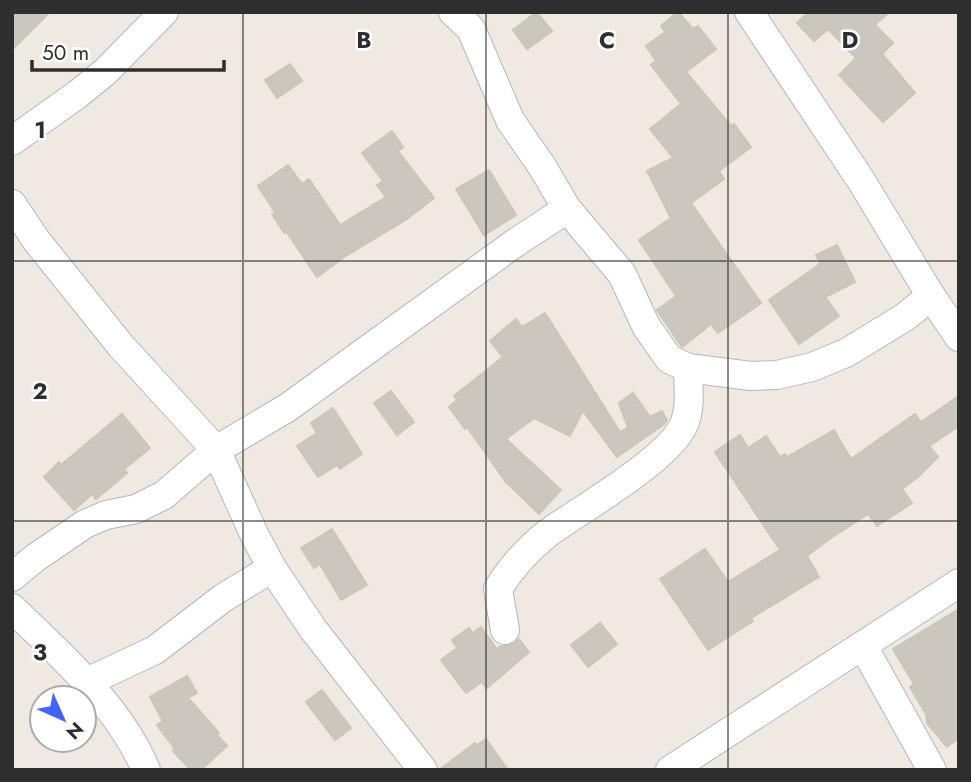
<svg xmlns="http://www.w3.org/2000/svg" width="971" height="782" font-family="Jost,sans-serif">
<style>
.building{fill:#cbc7bf;stroke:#cbc5ba;stroke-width:2}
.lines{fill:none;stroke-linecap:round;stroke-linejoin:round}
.street-casing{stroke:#b4b7c1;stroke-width:30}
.street{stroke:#fff;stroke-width:28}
.grid{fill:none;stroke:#2e2e2e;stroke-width:2;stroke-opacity:0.55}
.grid-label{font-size:23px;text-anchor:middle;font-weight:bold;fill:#2e2e2e;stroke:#fff;stroke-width:5;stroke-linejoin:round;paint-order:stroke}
</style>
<rect width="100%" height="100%" fill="#efe9e1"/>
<!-- building -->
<g class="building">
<polygon points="12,12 50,12 12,50"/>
<polygon points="537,12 552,31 527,49 513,30"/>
<polygon points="678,12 693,29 698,26 716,49 686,72 731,126 734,124 751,147 719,171 724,179 691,203 761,303 718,333 711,324 682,347 657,310 676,296 639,240 671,218 647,171 673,158 650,129 681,104 651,65 656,61 646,46 665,32 661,26"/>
<polygon points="808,12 889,12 875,25 893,43 882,54 915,93 883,122 839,75 856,58 828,29 814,41 797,23"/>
<polygon points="290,64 302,81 277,98 265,80"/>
<polygon points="392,131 403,147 398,151 434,198 407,219 344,257 317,277 286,231 284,233 272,214 275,212 258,186 288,165 302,184 309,179 340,225 386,197 377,185 383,181 362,153"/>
<polygon points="489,170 516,215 484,235 456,189"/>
<polygon points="837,245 855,282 825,297 839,316 799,344 769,300 820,264 816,255"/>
<polygon points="545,313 620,432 628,428 619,403 633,393 650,417 662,411 667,420 664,424 617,457 583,411 570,436 534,418 506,439 561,490 539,514 506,482 467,427 465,429 449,407 457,400 454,396 503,357 490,341 516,319 522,327"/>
<polygon points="391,391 414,422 397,435 374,403"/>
<polygon points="959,396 959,426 929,446 938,457 919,476 902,489 912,503 877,526 868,514 828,540 807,556 819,577 751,618 753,621 708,650 660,579 705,549 728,582 780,550 715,452 740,435 748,448 766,436 780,457 785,454 787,457 834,430 851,459 915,414 921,422"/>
<polygon points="333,408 362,454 340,469 337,465 318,477 297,446 317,433 311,423"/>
<polygon points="122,414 150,448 124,469 127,473 96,499 92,494 74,510 44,477 59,462 61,465"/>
<polygon points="332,529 367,585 341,600 320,564 314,568 301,548"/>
<polygon points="959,609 959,738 947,747 927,723 926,714 910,687 914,684 893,649"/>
<polygon points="600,623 617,644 588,667 571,645"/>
<polygon points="481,627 497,649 501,646 508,646 515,643 519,639 529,652 487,688 482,682 466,693 441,660 457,648 452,640 469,628 473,633"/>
<polygon points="187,676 197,693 188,698 219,733 217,735 227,746 201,770 191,770 173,751 175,749 157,725 163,721 150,697"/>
<polygon points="322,690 351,728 335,740 306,702"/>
<polygon points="486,739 508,770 439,770 475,743 477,745"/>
</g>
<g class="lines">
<defs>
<g id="street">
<polyline points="453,12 471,29 510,120 543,168 567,209 622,274 646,326 669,359 688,368 751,376 777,375 812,367 846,353 905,317 931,296"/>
<polyline points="749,12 862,182 931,296 959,337"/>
<polyline points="12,141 78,94 105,72 164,12"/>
<polyline points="12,204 36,240 121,346 216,450 254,534 272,568 313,629 423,770"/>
<polyline points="12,577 35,558 85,524 106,515 136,509 164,495 216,450 287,408 515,243 567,209"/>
<path d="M12,608C61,656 119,705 146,770"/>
<path d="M505,630L498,589C511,567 528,549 548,533C581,509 672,458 685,422C691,405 688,386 688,368"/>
<polyline points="863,646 932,770"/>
<polyline points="87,682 155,650 223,598 272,568"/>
<polyline points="670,770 959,583"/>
</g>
</defs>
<!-- street casing -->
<use href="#street" class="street-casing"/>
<!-- street -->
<use href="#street" class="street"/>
</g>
<!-- grid -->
<path class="grid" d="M243,12V770M486,12V770M728,12V770M12,261H959M12,521H959"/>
<g class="grid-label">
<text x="364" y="48">B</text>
<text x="607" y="48">C</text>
<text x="850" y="48">D</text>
<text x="40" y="138">1</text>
<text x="40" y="399">2</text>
<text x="40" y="660">3</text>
</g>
<!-- border -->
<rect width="971" height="782" fill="none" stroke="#2e2e2e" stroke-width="28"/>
<!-- north arrow -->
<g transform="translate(63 719) rotate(135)"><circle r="33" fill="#ffffff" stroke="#ababab" stroke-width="2"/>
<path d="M0-5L12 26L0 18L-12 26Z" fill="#4264fb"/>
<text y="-10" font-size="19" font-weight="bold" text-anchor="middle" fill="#2e2e2e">N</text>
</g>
<!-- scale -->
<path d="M32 60v10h192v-10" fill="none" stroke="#2e2e2e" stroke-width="3.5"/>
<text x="42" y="60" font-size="21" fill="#2e2e2e" stroke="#ffffff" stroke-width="5" paint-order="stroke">50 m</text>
</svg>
